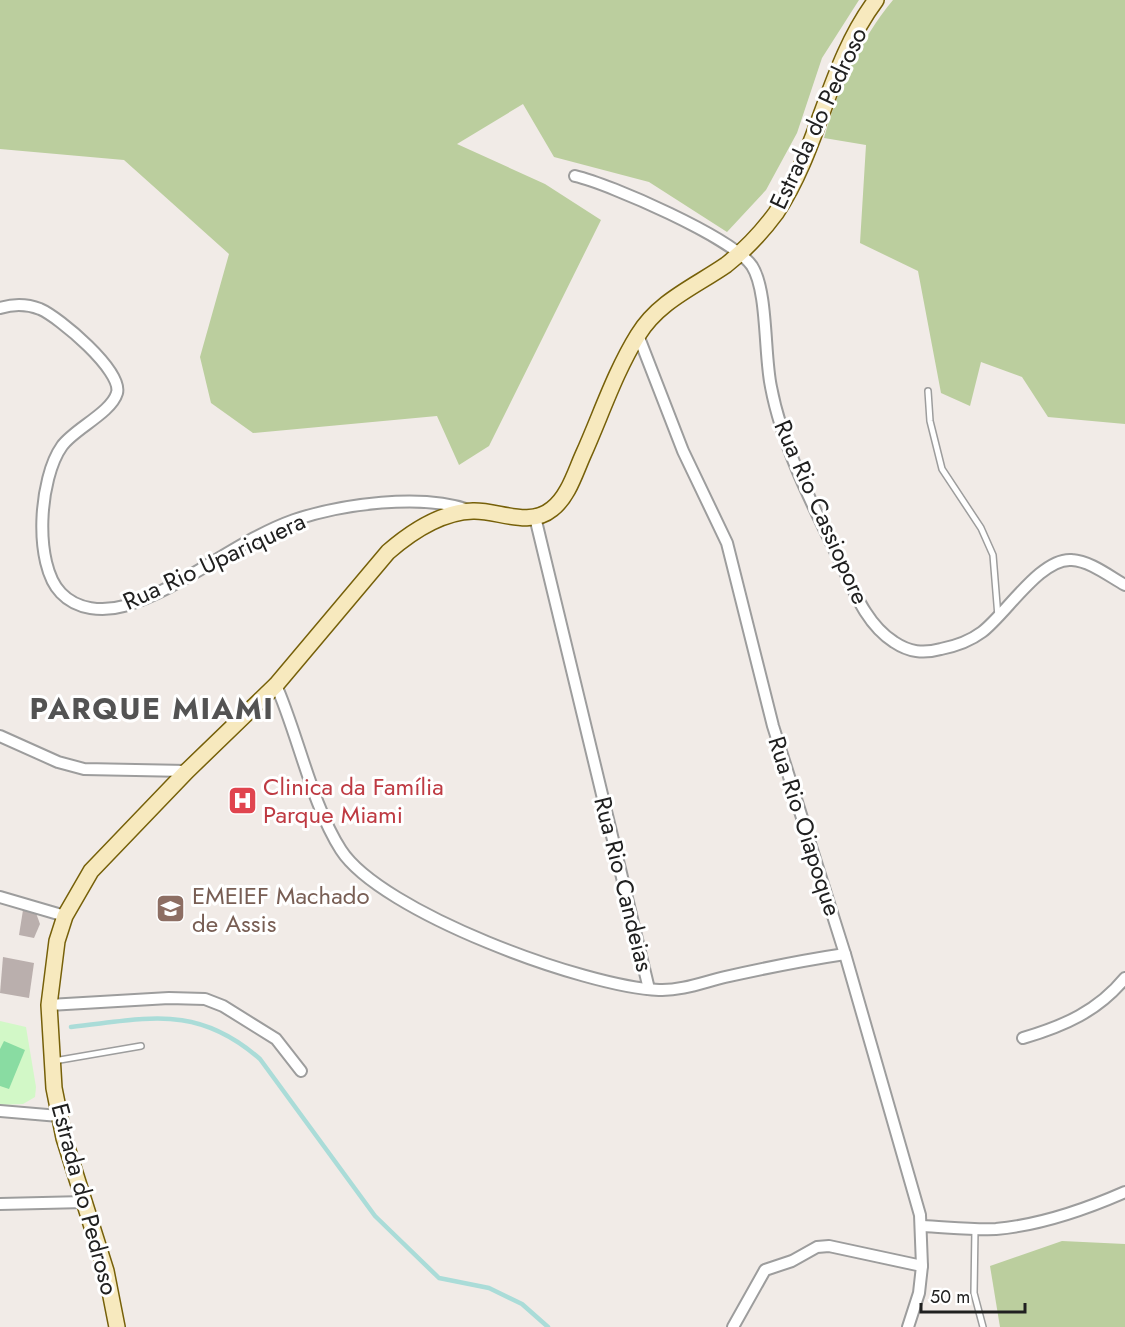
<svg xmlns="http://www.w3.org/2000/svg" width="1125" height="1327" font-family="Jost,sans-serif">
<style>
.forest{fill:#bbce9e}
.park{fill:#d2f8c7}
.pitch{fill:#89dca2}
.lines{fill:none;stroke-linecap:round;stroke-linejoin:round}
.stream{stroke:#aadcd8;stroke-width:4.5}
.building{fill:#baafad}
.service-casing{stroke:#9d9d9d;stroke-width:8}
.minor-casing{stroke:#9d9d9d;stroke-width:14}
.secondary-casing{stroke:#766009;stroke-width:18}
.service{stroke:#fff;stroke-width:5}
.minor{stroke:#fff;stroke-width:10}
.secondary{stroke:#f7e9be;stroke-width:15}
.labels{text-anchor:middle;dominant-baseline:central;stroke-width:6;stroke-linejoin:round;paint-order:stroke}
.street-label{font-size:24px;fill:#202020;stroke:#fff}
.health-label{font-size:24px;fill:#be3a42;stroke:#fff;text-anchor:start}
.education-label{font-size:24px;fill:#785e54;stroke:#fff;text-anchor:start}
.district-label{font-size:30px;font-weight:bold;letter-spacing:1.5px;fill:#535353;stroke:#fff}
</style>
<rect width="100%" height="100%" fill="#f1ebe7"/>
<!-- forest -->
<g class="forest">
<polygon points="0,0 859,0 822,58 797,133 766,190 727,232 649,182 554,157 523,104 457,144 545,184 601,220 489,446 459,465 437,416 253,433 211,403 200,357 229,254 124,160 0,149"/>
<path d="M893,0H1125V424L1048,417L1022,377L981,362L970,406L941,393L918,271L860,243L866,145L824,138C838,88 860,40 893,0Z"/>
<polygon points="1062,1241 1125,1244 1125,1327 1000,1327 990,1266"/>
</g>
<!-- park -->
<polygon class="park" points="0,1021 26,1027 36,1087 35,1097 23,1104 0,1105"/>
<!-- pitch -->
<polygon class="pitch" points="4,1041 25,1050 9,1089 0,1086 0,1049"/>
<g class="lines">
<!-- stream -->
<path class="stream" d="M71,1027C147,1019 196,1003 260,1059L375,1216L439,1278L489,1288L522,1304L548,1327"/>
</g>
<!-- building -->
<g class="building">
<polygon points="23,910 36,913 40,924 34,938 19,935"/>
<polygon points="3,957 34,963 29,998 0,993"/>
</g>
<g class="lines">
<defs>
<g id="service">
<polyline points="928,391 930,421 942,469 981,528 993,555 998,617"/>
<polyline points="54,1061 141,1046"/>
<polyline points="975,1229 974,1293 983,1327"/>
</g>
<g id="minor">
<path d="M575,176C610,184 733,238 752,266C768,291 764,355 771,387C782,445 811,502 837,555C852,585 864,623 894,642C909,652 923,654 941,649C956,646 970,641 982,632C1006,614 1041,557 1072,560C1090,561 1109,576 1125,585"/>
<path d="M0,308C13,304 27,304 40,309C59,317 123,371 117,393C111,413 74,429 62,446C39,478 33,564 61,593C77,610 103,612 124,606C184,588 235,541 294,520C342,504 421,493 469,510"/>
<polyline points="638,335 683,451 727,543 773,726 845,954 920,1215 922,1266 919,1293 908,1327"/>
<polyline points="535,517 649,989"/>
<path d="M276,685C298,735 312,805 341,850C381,912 585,987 659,990C681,991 704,982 725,977C765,968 805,960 845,954"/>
<polyline points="0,736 58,762 84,769 187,771"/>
<polyline points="0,897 65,916"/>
<polyline points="49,1005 169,998 205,999 223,1006 276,1039 301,1071"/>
<path d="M1023,1038C1064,1026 1098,1011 1125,978"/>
<polyline points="0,1111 59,1116"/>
<polyline points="0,1204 85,1202"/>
<path d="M922,1226C946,1227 972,1230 996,1229C1041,1225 1084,1210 1125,1192"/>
<polyline points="733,1327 765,1270 792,1261 817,1247 829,1246 922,1266"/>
</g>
<path id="secondary" d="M117,1327L106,1271L64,1138L54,1088L49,1005L57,941L65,916L91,871L187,771L276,685L388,552C411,532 441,512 473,511C498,510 529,528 552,509C568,497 575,473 583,455C601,415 615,372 638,335C659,301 694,287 726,265C745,250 762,232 776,213C820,147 828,64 876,0"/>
</defs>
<!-- service casing -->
<use href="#service" class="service-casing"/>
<!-- minor casing -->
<use href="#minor" class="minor-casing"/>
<!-- secondary casing -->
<use href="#secondary" class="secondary-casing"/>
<!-- service -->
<use href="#service" class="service"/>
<!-- minor -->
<use href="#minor" class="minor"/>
<!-- secondary -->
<use href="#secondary" class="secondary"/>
</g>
<!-- icons -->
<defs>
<symbol id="hospital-square" viewBox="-11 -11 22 22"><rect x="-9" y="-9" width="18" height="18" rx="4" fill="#e0444e" stroke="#fff"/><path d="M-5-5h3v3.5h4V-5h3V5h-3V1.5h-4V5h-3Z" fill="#fff"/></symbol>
<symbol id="school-square" viewBox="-11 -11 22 22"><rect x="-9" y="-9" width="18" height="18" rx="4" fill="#8d6e63" stroke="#fff"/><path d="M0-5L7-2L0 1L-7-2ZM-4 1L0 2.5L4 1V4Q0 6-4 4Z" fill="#fff"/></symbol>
</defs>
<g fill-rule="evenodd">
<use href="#hospital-square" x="226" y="784" width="33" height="33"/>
<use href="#school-square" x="154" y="892" width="33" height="33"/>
</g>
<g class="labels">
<!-- street labels -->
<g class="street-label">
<text transform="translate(818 118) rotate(-65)">Estrada do Pedroso</text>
<text transform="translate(822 512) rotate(66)">Rua Rio Cassiopore</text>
<text transform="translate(214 561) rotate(-25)">Rua Rio Upariquera</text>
<text transform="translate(805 826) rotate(72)">Rua Rio Oiapoque</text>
<text transform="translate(624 884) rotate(76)">Rua Rio Candeias</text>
<text transform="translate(85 1199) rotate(75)">Estrada do Pedroso</text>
</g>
<!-- health labels -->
<g class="health-label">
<text x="263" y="786">Clinica da Família<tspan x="263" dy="28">Parque Miami</tspan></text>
</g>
<!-- education labels -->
<g class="education-label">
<text x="192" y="895">EMEIEF Machado<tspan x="192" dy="28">de Assis</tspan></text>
</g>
<!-- district labels -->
<g class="district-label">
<text x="152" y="708">PARQUE MIAMI</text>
</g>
</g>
<!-- scale -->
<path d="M921 1303v9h104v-9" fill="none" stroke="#202020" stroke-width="3"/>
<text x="930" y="1303" font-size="18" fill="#202020" stroke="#ffffff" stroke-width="4.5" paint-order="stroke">50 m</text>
</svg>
